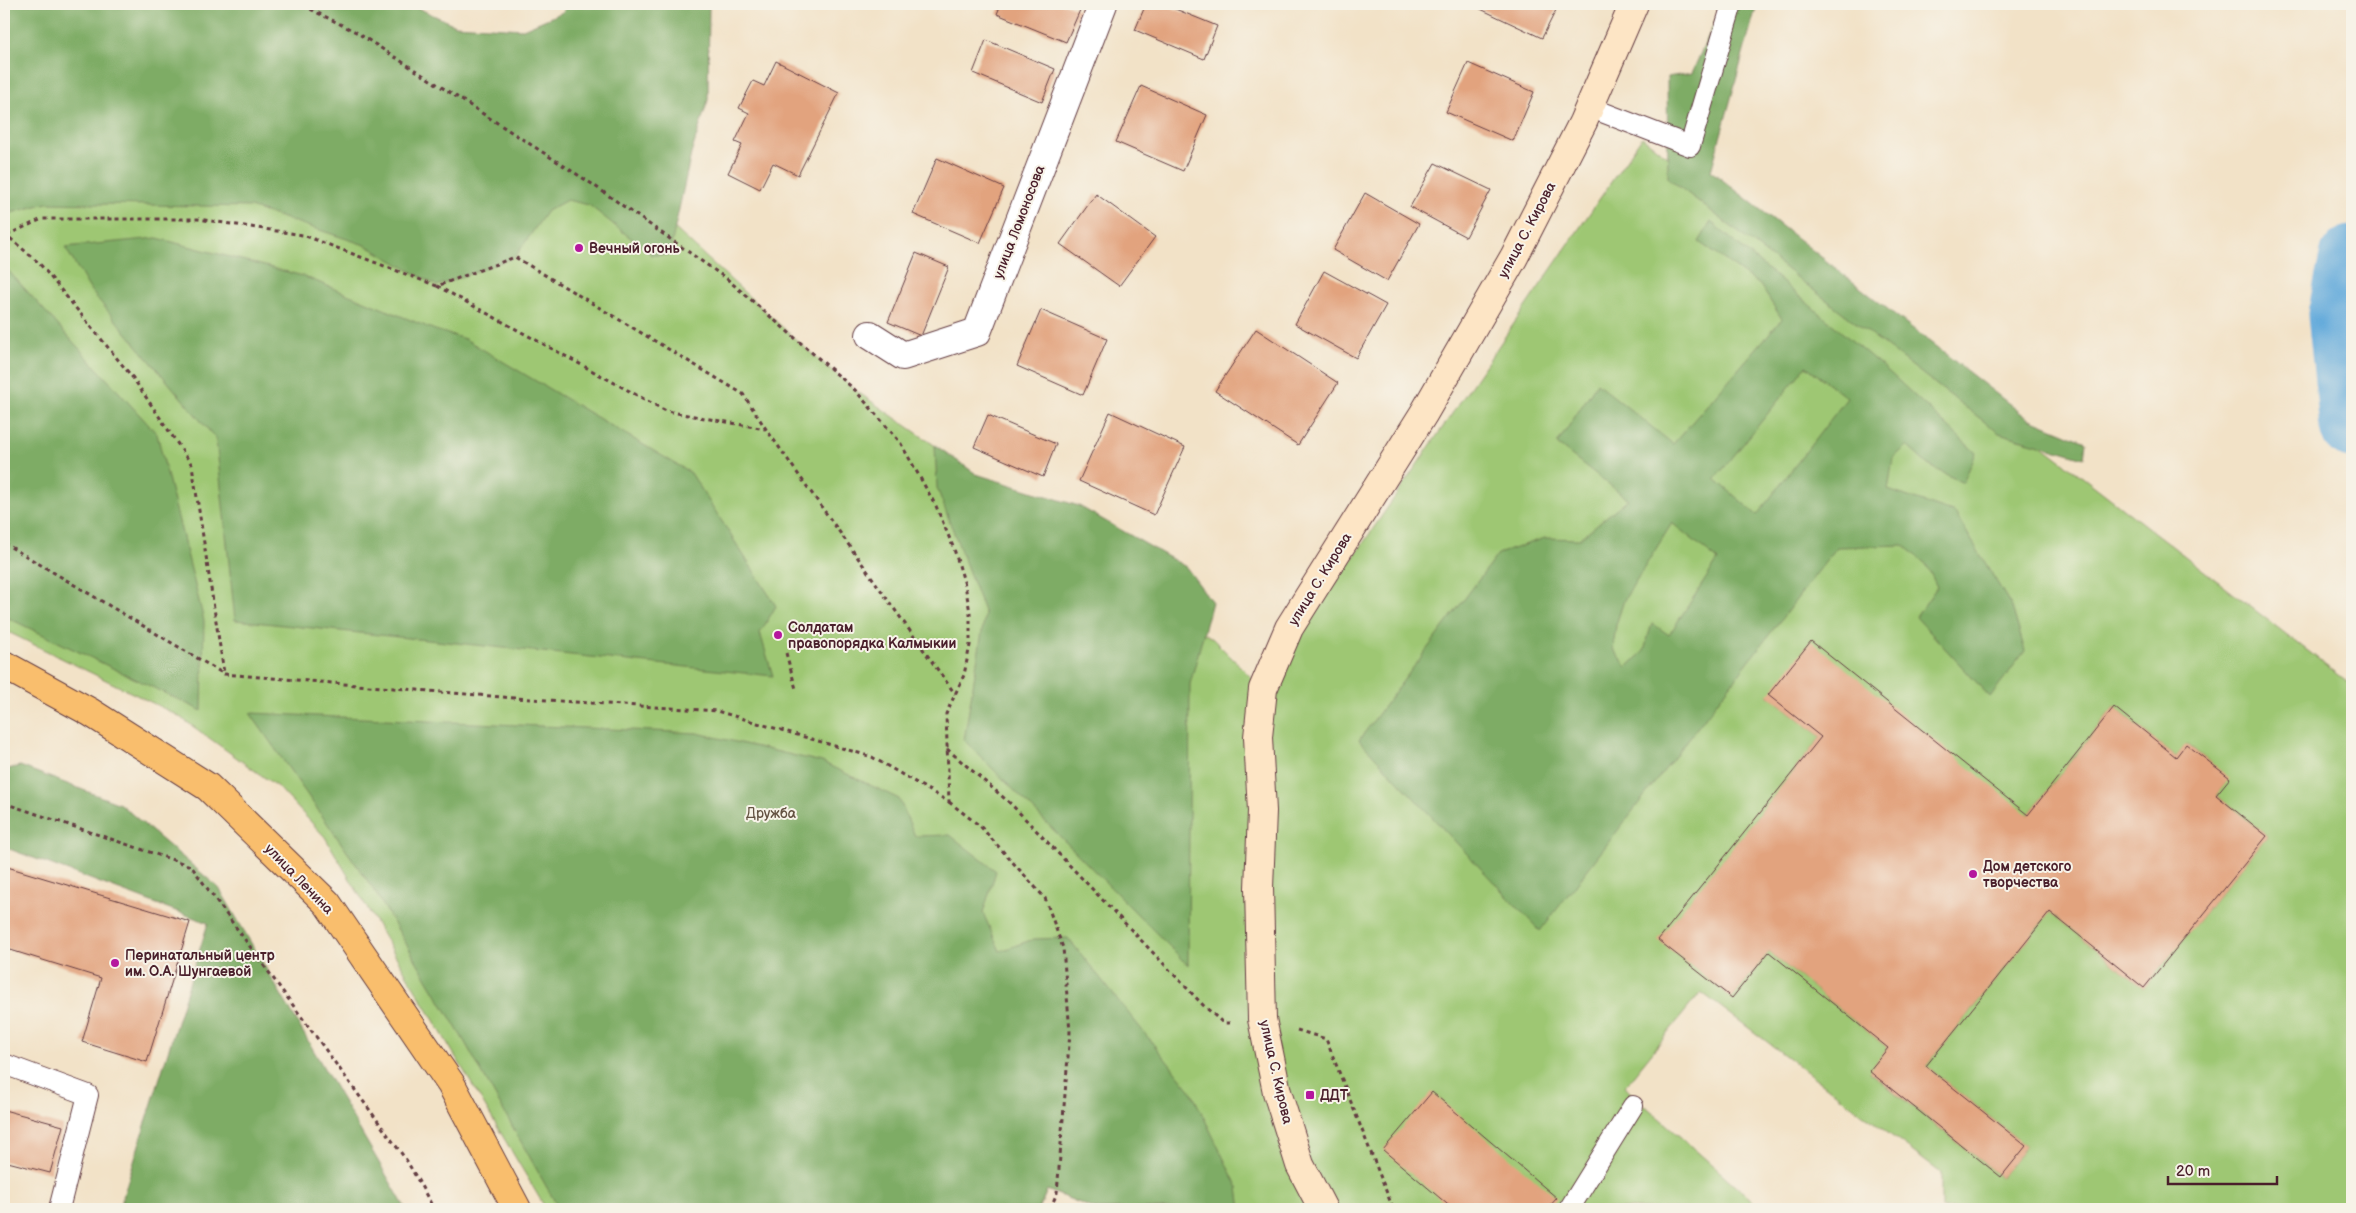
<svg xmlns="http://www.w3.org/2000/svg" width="2356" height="1213" font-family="'Balsamiq Sans',sans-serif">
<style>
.green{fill:#9ec773;stroke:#74734f;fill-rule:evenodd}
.forest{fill:#7eac65;stroke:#646648;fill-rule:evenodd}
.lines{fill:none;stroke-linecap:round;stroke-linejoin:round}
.river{stroke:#65abdb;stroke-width:65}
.building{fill:#e2a37e}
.service-casing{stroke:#633c42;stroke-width:22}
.minor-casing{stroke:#633c42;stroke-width:30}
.secondary-casing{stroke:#633c42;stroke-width:30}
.primary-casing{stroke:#633c42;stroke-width:30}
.path{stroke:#633c42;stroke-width:3;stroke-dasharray:4 4;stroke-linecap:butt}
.service{stroke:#fff;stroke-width:20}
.minor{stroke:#fff;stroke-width:28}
.secondary{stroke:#fde5c5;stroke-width:28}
.primary{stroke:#f9be6d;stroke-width:28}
.poi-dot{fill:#b5179e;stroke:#f7f3e8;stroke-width:2}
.labels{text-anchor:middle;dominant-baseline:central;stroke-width:4;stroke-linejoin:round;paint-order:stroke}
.street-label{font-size:14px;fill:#4a1f2b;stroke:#f7f3e8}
.poi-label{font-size:14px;font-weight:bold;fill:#4a1f2b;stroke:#f7f3e8;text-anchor:start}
.park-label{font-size:14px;fill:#635141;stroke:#f7f3e8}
</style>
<rect width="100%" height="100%" fill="#f7f3e8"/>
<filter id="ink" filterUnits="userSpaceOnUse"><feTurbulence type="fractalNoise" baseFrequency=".02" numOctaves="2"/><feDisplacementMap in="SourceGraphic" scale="10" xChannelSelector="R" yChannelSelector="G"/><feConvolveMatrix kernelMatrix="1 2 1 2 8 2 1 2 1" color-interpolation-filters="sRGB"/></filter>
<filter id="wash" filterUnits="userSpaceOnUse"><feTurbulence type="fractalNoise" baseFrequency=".0096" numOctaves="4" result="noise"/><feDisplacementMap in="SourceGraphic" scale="20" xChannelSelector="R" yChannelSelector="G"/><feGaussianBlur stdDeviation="1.12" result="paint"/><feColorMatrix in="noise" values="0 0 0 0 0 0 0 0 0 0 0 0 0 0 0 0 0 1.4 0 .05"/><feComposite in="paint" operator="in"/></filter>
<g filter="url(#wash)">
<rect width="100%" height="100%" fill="#f2e2c7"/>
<!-- green -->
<path class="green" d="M4,4L475,45L805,348L855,390L1213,639L1263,689L1642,137L2352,685V1209H1941V1173L1701,992L1624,1087L1762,1209H1096L1047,1190L1039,1209H546L325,837L279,788L177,715L4,630ZM1768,695L2028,815L2114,707L2176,757L2187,744L2229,778L2216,795L2267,836L2144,988L2050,912L1926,1066L2026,1146L2001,1177L1869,1072L1888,1048L1769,952L1732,998L1659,940L1821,737Z"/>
<!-- forest -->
<g class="forest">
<polygon points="4,4 409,4 455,25 523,29 563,12 567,4 709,4 708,100 691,154 669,255 652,255 589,205 567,200 547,211 515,257 437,286 365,245 250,207 47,203 4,215"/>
<polygon points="1715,4 1757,4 1711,171 2026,417 2086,442 2084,458 1999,433 1668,178 1667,77 1692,73 1718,14"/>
<path d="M1711,222L1889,372L1976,453L1963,483L1928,465L1907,446L1893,458L1888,490L1955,513L2012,607L2025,651L1990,697L1916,617L1937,587L1926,564L1903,545L1837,547L1540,931L1359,740L1498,554L1545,538L1579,539L1628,499L1557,444L1597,383L1673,444L1782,319L1760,285L1699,242ZM1806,366L1847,398L1757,515L1715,479ZM1672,523L1718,560L1669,635L1652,623L1644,651L1627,667L1613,649L1616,625L1624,600Z"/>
<polygon points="157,238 303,276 435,330 465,339 691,473 776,606 760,633 773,676 235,620 216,439 91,291 65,247"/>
<polygon points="4,266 157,434 204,621 202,711 4,616"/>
<polygon points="935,445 976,474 1079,506 1186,567 1212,602 1190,684 1188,965 964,740 985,614 937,488"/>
<polygon points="250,713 697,733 822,762 899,799 915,836 950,835 996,871 983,913 1000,951 1034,939 1068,938 1191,1091 1238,1188 1241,1209 1095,1209 1047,1190 1039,1209 559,1209 463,1039 374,890"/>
<polygon points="20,766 120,804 219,888 406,1209 119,1209 208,923 4,847 4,770"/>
</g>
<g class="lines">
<!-- river -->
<polyline class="river" points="2352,258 2340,315 2352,426"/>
</g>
<g id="blocks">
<!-- building -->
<g class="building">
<polygon points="1001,4 1065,4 1080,10 1066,42 997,14"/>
<polygon points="1146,4 1163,4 1217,26 1204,59 1135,30"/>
<polygon points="1470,4 1559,4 1542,38"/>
<polygon points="986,40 1055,69 1042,102 973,73"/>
<polygon points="776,61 839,93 798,175 773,163 760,189 728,173 742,145 735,142 749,113 739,108 753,81 764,86"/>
<polygon points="1468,63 1534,92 1513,141 1446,112"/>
<polygon points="1141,86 1207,115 1183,171 1116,142"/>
<polygon points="937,158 1004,188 980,243 913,214"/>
<polygon points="1435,163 1491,190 1466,237 1410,207"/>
<polygon points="1365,193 1419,224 1387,281 1333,250"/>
<polygon points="1096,194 1155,237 1119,286 1060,244"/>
<polygon points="916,253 949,267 921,336 888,322"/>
<polygon points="1324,271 1386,305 1356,358 1295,324"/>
<polygon points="1041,310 1107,339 1083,395 1017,366"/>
<polygon points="1256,329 1338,383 1298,445 1215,391"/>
<polygon points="1110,412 1185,447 1154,515 1079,481"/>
<polygon points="988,415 1056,444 1043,477 974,447"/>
<polygon points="1811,641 2028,815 2114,707 2176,757 2186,744 2230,778 2216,795 2267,836 2144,988 2050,912 1926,1066 2026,1146 2001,1177 1869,1071 1888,1048 1769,952 1732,998 1658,940 1821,737 1768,695"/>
<polygon points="4,866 190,922 147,1062 82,1042 101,978 4,948"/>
<polygon points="1432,1092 1557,1198 1547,1209 1453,1209 1383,1150"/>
<polygon points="4,1110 63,1126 50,1173 4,1161"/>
</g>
</g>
</g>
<g filter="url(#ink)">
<use href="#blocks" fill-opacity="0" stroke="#633c42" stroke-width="1"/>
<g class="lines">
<defs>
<g id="service">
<polyline points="1589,107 1690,146 1732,4"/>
<polyline points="4,1064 88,1095 59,1209"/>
<polyline points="1569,1209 1633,1106"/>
</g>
<polyline id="minor" points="870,335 903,356 977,332 1103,4"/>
<polyline id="secondary" points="1323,1209 1300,1165 1277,1092 1262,1019 1259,888 1262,811 1258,737 1263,689 1289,628 1424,413 1514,257 1583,122 1634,4"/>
<polyline id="primary" points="4,665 90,712 208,787 327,903 451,1084 517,1209"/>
</defs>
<!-- service casing -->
<use href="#service" class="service-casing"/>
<!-- minor casing -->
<use href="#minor" class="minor-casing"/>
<!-- secondary casing -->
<use href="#secondary" class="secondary-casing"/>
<!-- primary casing -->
<use href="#primary" class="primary-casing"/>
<!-- path -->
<g class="path">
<polyline points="4,233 39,263 133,378 192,465 224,673"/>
<polyline points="7,235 42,219 198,219 303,235 437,286 515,257 743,394 766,429 955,694"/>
<polyline points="437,286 666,411 765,429"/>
<polyline points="4,543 224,674 514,698 717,711 872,757 949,802 946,714 964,675 970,645 970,612 965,585 954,549 936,506 900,442 855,390 727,279 592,184 356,32 300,4"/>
<polyline points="786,653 796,689"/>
<polyline points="947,749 1011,804 1203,1005 1223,1023 1230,1023"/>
<polyline points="949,802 980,826 1045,898 1063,948 1070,1032 1057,1193 1050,1209"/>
<polyline points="4,803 191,866 407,1161 434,1209"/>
<polyline points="1297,1030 1326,1039 1392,1206 1397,1209"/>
</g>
<!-- service -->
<use href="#service" class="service"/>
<!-- minor -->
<use href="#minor" class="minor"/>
<!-- secondary -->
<use href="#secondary" class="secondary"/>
<!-- primary -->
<use href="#primary" class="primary"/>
</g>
</g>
<!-- markers -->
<g class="poi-dot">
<circle cx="579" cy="248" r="5"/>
<circle cx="778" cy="635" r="5"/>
<circle cx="1973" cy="874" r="5"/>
<circle cx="115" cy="963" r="5"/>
<rect x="1305" y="1090" width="10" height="10" rx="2.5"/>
</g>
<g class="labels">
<!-- street labels -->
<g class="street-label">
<text transform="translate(1019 222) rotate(-69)">улица Ломоносова</text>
<text transform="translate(1527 230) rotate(-62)">улица С. Кирова</text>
<text transform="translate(1320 579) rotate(-58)">улица С. Кирова</text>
<text transform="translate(299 879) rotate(46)">улица Ленина</text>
<text transform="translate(1276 1072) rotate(77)">улица С. Кирова</text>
</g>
<!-- poi labels -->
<g class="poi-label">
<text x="589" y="248">Вечный огонь</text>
<text x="788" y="627">Солдатам<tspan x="788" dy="16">правопорядка Калмыкии</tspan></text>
<text x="1983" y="866">Дом детского<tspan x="1983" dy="16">творчества</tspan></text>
<text x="125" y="955">Перинатальный центр<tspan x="125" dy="16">им. О.А. Шунгаевой</tspan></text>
<text x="1320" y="1095">ДДТ</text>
</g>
<!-- park labels -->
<g class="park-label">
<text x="771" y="813">Дружба</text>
</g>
</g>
<!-- margin -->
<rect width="2356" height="1213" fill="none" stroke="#f7f3e8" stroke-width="20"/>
<!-- scale -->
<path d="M2168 1176v8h109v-8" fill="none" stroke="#4a1f2b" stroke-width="2.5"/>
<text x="2176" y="1176" font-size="15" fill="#4a1f2b" stroke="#f7f3e8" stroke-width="4" paint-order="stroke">20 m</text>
</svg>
